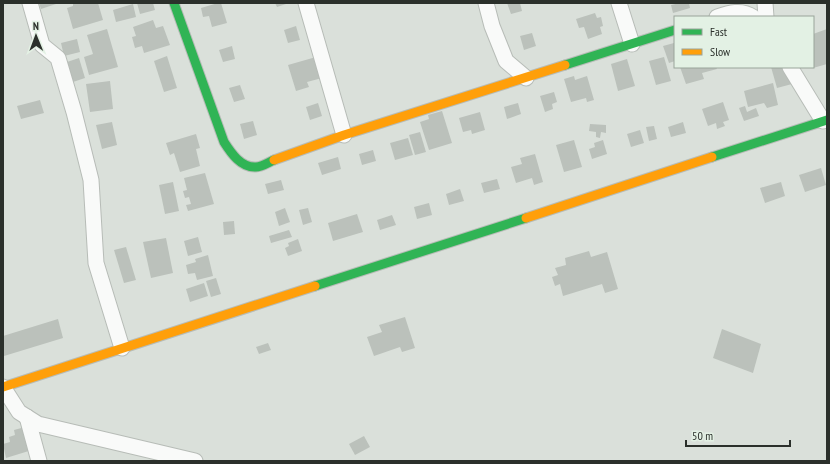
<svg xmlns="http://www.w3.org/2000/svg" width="830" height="464" font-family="'PT Sans Narrow',sans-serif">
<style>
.building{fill:#bbc1bb}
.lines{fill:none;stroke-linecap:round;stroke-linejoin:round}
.street-casing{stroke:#b7bcb7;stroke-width:17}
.fast-casing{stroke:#b7bcb7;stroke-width:11}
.slow-casing{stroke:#b7bcb7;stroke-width:11}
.street{stroke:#f9faf9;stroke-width:15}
.fast{stroke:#30b455;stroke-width:9}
.slow{stroke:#ff9f0a;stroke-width:9}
</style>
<rect width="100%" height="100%" fill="#dae0da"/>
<!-- building -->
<g class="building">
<polygon points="39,3 59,3 41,9"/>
<polygon points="73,3 98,3 103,20 73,29 67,8 73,6"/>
<polygon points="137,3 153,3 155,10 140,14"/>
<polygon points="218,3 221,3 227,23 212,27 209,16 203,17 201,8"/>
<polygon points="275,3 289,3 277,7"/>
<polygon points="507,3 520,3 522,11 511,14"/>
<polygon points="680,3 689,3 690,8 673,13 671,5"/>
<polygon points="133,4 136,17 116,22 113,10"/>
<polygon points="595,13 597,18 601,17 603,26 600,27 602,34 588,39 584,27 579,28 576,19"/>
<polygon points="153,20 156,28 163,26 170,45 144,53 142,46 135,48 132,37 136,36 133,27"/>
<polygon points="296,26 300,40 288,43 284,30"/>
<polygon points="107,29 118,67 89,75 84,57 93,54 87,35"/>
<polygon points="827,29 827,64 813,68 813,34"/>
<polygon points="532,33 536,46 524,50 520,36"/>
<polygon points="77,39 80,52 64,56 61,43"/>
<polygon points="674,43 675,61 669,63 663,46"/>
<polygon points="232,46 235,59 223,62 219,50"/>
<polygon points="167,56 177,88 164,92 154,61"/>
<polygon points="316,57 322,78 307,82 309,87 296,91 288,65"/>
<polygon points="664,57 671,81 656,85 649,61"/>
<polygon points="79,58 85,78 73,82 67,62"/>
<polygon points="627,59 635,86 618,91 611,64"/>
<polygon points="680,67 716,67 717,69 702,73 704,79 686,84"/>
<polygon points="771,67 787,67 792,84 777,88"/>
<polygon points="574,76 575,80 587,76 594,100 587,102 586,98 571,102 564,79"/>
<polygon points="110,81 113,109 90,112 86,84"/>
<polygon points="773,83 778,105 767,108 764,103 748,107 744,91"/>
<polygon points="240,85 245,99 234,102 229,88"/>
<polygon points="554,92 557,102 552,104 553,109 545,112 540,96"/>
<polygon points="40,100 44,113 21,119 17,106"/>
<polygon points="723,102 729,120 723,122 725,126 717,129 716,123 708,126 702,109"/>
<polygon points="318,103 322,116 310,120 306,107"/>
<polygon points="518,103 521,114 507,119 504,107"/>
<polygon points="745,106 747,112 756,108 759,116 744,121 739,108"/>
<polygon points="442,111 452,143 429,150 420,122 429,119 428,115"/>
<polygon points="480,112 485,130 472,134 471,130 463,132 459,118"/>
<polygon points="253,121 257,135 244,139 240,124"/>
<polygon points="112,122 117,145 102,149 96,125"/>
<polygon points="683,122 686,133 671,137 668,127"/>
<polygon points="590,124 606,125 606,133 601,132 600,138 596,137 596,132 589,131"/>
<polygon points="654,126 657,139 649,141 646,127"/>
<polygon points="640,130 644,143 631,147 627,134"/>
<polygon points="420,132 426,152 415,155 409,135"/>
<polygon points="196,134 200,148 196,149 200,166 180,172 174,153 170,155 166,143"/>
<polygon points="408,138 413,155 395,160 390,143"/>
<polygon points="574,140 582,167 564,172 556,145"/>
<polygon points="603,140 607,154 592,159 589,149 595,147 594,143"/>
<polygon points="373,150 376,161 362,165 359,154"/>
<polygon points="535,154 543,182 534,185 532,178 516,183 511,167 522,164 520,158"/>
<polygon points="338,157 341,169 322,175 318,163"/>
<polygon points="821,168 826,185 805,192 799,175"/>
<polygon points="205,173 214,204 188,211 186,205 191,204 189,197 185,198 183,191 187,190 184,178"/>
<polygon points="497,179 500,189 484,193 481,183"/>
<polygon points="281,180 284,190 268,194 265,184"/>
<polygon points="173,182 179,211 165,214 159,185"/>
<polygon points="781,182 785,196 765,203 760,188"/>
<polygon points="460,189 464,201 449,205 446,194"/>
<polygon points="429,203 432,215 417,219 414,207"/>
<polygon points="285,208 290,222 279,226 275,212"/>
<polygon points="308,208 312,222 303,225 299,210"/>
<polygon points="357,214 363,232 333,241 328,223"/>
<polygon points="392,215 396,225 380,230 377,220"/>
<polygon points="234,221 235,234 224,235 223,222"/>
<polygon points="289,230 292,237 271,243 269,236"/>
<polygon points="198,237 202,252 188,256 184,241"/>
<polygon points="166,238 173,273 151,278 143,242"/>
<polygon points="298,239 302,251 288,256 285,248 289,246 288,243"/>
<polygon points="126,247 136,280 124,283 114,250"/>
<polygon points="589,251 591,257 607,252 618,289 605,293 602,284 563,296 560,284 555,286 552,277 558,275 555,268 566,265 565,258"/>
<polygon points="208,255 213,276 197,280 195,273 188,274 186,265 196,262 195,259"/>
<polygon points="216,278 221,294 211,297 206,281"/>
<polygon points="204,283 208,296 190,302 186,289"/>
<polygon points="405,317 415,348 402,352 400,347 374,356 367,337 382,332 379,325"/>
<polygon points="58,319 63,338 4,356 3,336"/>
<polygon points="722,329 761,344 753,373 713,358"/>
<polygon points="268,343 271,350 259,354 256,347"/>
<polygon points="25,427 32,450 6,458 3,444 10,442 9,437 15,435 14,430"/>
<polygon points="364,436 370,447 355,455 349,444"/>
</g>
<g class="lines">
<defs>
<g id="street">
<polyline points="30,3 42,45 58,58 74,112 91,180 96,263 122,348"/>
<polyline points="306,3 344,135"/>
<polyline points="486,3 492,26 506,61 526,78"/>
<polyline points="619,3 632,44"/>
<polyline points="765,3 766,17"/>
<path d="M717,17C729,13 741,9 753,17"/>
<polyline points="790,67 823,121"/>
<polyline points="3,387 19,412 38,424 195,461"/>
<polyline points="27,417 39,461"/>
</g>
<g id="fast">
<path d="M174,3L224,142C231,153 241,168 256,167C262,167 269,162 274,160"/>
<polyline points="565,65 675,30"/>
<polyline points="712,157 827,120"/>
<polyline points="315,286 526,218"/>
</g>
<g id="slow">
<polyline points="274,160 344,135 565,65"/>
<polyline points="526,218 712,157"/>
<polyline points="3,387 315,286"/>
</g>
</defs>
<!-- street casing -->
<use href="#street" class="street-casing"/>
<!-- fast casing -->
<use href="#fast" class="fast-casing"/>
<!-- slow casing -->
<use href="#slow" class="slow-casing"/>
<!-- street -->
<use href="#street" class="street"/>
<!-- fast -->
<use href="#fast" class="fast"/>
<!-- slow -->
<use href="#slow" class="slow"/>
</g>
<!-- border -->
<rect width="830" height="464" fill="none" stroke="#2b302b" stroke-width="8"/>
<!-- legend -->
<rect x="674" y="16" width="140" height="52" fill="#e3f1e4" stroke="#99a49a"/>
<rect x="682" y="29" width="20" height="6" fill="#30b455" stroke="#99a49a"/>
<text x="710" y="36" font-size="12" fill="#2b302b">Fast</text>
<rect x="682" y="49" width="20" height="6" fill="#ff9f0a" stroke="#99a49a"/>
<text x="710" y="56" font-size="12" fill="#2b302b">Slow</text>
<!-- north arrow -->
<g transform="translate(36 36) rotate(359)" stroke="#e3f1e4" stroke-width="3" paint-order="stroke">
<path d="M0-3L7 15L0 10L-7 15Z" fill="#2b302b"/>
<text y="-6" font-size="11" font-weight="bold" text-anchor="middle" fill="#2b302b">N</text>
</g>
<!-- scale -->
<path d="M686 440v6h104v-6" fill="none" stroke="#2b302b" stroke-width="2"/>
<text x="692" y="440" font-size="12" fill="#2b302b" stroke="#e3f1e4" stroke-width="3" paint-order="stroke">50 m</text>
</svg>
